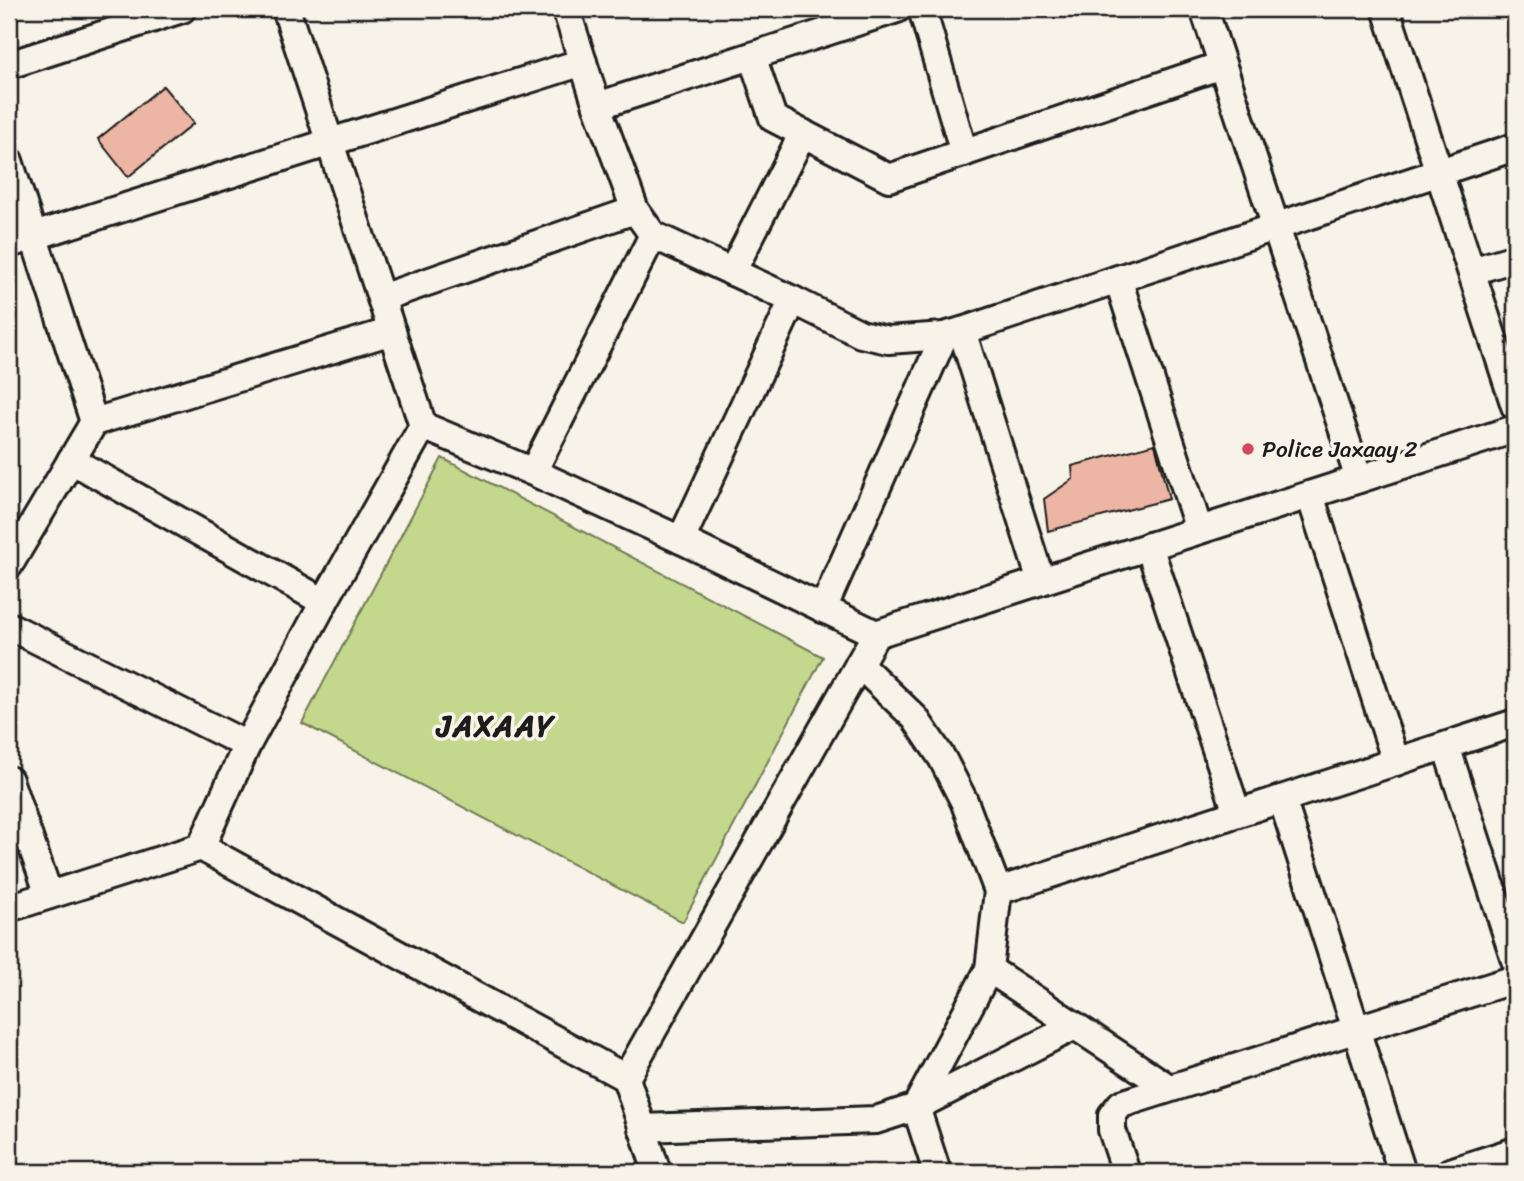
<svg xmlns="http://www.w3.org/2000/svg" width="1524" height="1181" font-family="Sriracha,sans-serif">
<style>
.green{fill:#c3d88d;stroke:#707a54;stroke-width:2}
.building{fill:#edb5a3;stroke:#1c1c1c;stroke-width:2}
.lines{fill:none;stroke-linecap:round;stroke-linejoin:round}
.street-casing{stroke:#1c1c1c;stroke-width:32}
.street{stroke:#f7f3e8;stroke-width:26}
.poi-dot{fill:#d1495b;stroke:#f7f3e8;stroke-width:2.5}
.labels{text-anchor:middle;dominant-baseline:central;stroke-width:7;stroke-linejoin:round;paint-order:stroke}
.poi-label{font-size:23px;fill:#1c1c1c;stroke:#f7f3e8;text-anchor:start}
.district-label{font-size:30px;font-weight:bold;letter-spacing:2px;fill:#1c1c1c;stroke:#f7f3e8}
</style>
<rect width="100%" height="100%" fill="#f7f3e8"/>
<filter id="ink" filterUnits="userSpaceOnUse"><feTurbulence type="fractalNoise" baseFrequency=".0143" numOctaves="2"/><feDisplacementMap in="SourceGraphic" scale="14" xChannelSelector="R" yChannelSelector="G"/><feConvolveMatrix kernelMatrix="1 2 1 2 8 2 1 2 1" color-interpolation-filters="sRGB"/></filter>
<g filter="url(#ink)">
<!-- green -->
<polygon class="green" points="442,458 823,657 683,922 302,723"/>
<!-- building -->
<g class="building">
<polygon points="163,86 194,123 128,177 98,139"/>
<polygon points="1155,444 1169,499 1048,531 1044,499 1073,479 1072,466"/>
</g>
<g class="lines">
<defs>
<g id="street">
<polyline points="566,9 597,106 635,210 653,235 793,300 861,334 888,340 944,336 962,331 1515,147"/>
<polyline points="922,9 964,153"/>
<polyline points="1204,9 1359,479"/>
<polyline points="1386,9 1515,406"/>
<polyline points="752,56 773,118 889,178 1222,65"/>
<polyline points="9,65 182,9"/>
<polyline points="597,106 897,9"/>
<polyline points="9,161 94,422"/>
<polyline points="9,244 583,62"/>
<polyline points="1472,271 1515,258"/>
<polyline points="732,272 803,133"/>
<polyline points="1118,279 1199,530"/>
<polyline points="381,298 635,210"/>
<polyline points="962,331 1041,581"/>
<polyline points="423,426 533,472 681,540 876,634 1515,429"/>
<polyline points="71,460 324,602"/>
<polyline points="533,472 653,235"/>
<polyline points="1310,495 1396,762"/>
<polyline points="681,540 793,300"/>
<polyline points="1149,546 1237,813"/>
<polyline points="9,565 94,422 392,331"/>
<polyline points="823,609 944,336"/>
<polyline points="9,626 247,745"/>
<polyline points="859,664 915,718 942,758 964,801 998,891 989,969 916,1107 937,1172"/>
<polyline points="1446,746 1515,960"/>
<polyline points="9,780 49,895"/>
<polyline points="1282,799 1402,1172"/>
<polyline points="201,847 247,745 324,602 423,426 286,9"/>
<polyline points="998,891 1515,723"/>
<polyline points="9,908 201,847 626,1078 876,634"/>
<polyline points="989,969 1169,1088"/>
<polyline points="626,1078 657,1172"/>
<polyline points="642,1128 876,1120 916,1107 1075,1026"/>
<polyline points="1126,1172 1112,1130 1112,1115 1121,1104 1515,979"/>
<polyline points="1450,1172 1515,1151"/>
</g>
</defs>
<!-- street casing -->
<use href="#street" class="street-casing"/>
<!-- street -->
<use href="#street" class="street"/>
</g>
</g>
<!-- markers -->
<circle class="poi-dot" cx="1248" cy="449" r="7"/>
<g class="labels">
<!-- poi labels -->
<g class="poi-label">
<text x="1262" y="449">Police Jaxaay 2</text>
</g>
<!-- district labels -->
<g class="district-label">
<text x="496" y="726">JAXAAY</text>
</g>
</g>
<!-- margin -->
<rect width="1524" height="1181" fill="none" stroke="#f7f3e8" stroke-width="35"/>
<rect x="18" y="18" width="1489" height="1146" fill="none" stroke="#1c1c1c" stroke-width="2.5" filter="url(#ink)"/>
</svg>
